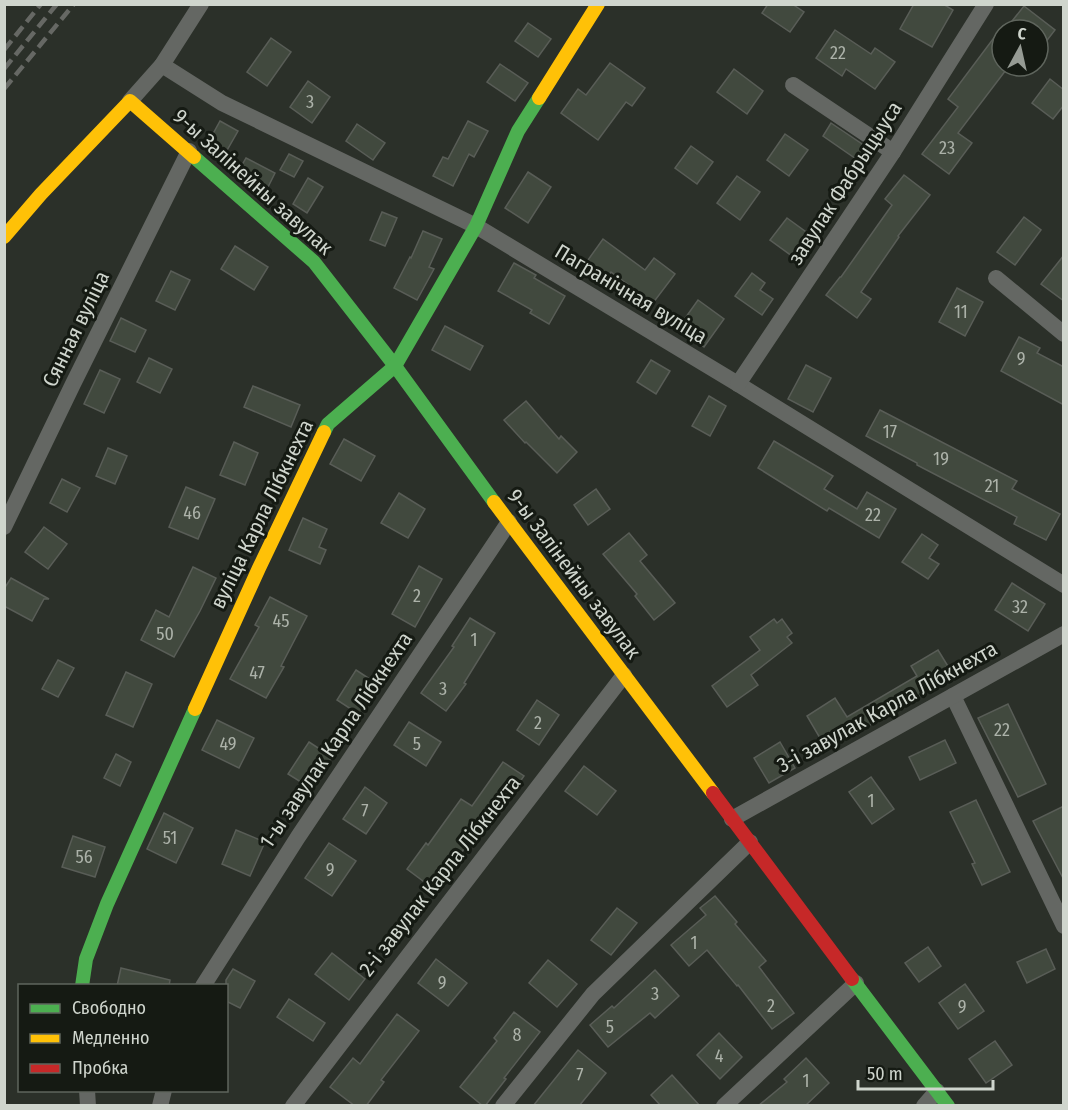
<svg xmlns="http://www.w3.org/2000/svg" width="1068" height="1110" font-family="'Fira Sans Condensed',sans-serif">
<style>
.building{fill:#41493e;stroke:#595d57;stroke-width:1.5}
.lines{fill:none;stroke-linecap:round;stroke-linejoin:round}
.street{stroke:#646763;stroke-width:16}
.fast{stroke:#4caf50;stroke-width:14}
.slow{stroke:#ffc107;stroke-width:14}
.jam{stroke:#c62828;stroke-width:14}
.rail{stroke:#666864;stroke-width:4.5;stroke-dasharray:12 6;stroke-linecap:butt}
.labels{text-anchor:middle;dominant-baseline:central;stroke-width:6;stroke-linejoin:round;paint-order:stroke}
.number-label{font-size:18px;fill:#acb2a9}
.street-label{font-size:21px;fill:#cfd5cd;stroke:#151a13}
</style>
<rect width="100%" height="100%" fill="#2b3029"/>
<!-- building -->
<g class="building">
<polygon points="768,4 792,4 804,12 790,32 762,13"/>
<polygon points="914,4 943,4 953,10 932,47 900,29"/>
<polygon points="1024,6 1055,30 1038,52 1038,30 1005,30"/>
<polygon points="528,23 551,39 538,57 515,41"/>
<polygon points="1002,27 1002,66 1009,66 958,133 972,143 949,174 922,154 958,107 948,99"/>
<polygon points="835,30 871,54 875,48 895,62 875,89 846,69 842,76 816,58"/>
<polygon points="271,38 291,52 267,86 247,72"/>
<polygon points="610,63 645,88 632,106 626,102 598,140 561,113 578,89 586,95"/>
<polygon points="500,64 528,83 515,101 487,82"/>
<polygon points="734,69 763,91 747,114 717,92"/>
<polygon points="1050,79 1064,90 1064,105 1053,119 1032,103"/>
<polygon points="308,81 330,97 312,123 290,107"/>
<polygon points="220,121 238,131 226,152 208,143"/>
<polygon points="468,121 488,131 474,157 469,154 453,186 433,176 443,157 448,159"/>
<polygon points="831,123 868,148 859,161 823,136"/>
<polygon points="357,124 385,143 373,160 346,141"/>
<polygon points="785,134 808,150 789,176 767,160"/>
<polygon points="691,146 713,162 697,184 675,168"/>
<polygon points="289,154 303,161 294,177 280,170"/>
<polygon points="246,158 275,173 268,187 238,172"/>
<polygon points="528,172 551,187 528,223 505,208"/>
<polygon points="904,175 930,195 898,236 899,237 861,292 871,299 857,318 826,295 840,277 841,277 892,205 885,199"/>
<polygon points="737,176 760,192 740,220 717,203"/>
<polygon points="308,178 323,187 307,213 293,204"/>
<polygon points="382,212 397,218 385,246 370,240"/>
<polygon points="1024,217 1041,230 1015,265 997,252"/>
<polygon points="787,218 813,237 796,259 770,240"/>
<polygon points="423,231 442,239 429,267 434,269 417,300 394,288 410,257 411,258"/>
<polygon points="603,239 645,270 654,258 675,274 653,303 611,272 604,282 583,267"/>
<polygon points="235,246 268,267 254,290 221,269"/>
<polygon points="1064,255 1064,301 1041,284"/>
<polygon points="514,263 536,275 534,278 565,296 549,324 530,313 532,310 498,291"/>
<polygon points="171,271 190,280 175,310 156,301"/>
<polygon points="752,273 765,283 760,290 773,299 762,315 735,296"/>
<polygon points="957,288 983,302 965,336 939,322"/>
<polygon points="698,300 724,319 704,347 678,328"/>
<polygon points="121,318 146,330 135,352 110,341"/>
<polygon points="445,326 483,346 470,370 432,350"/>
<polygon points="1019,337 1040,348 1037,353 1064,367 1064,405 1001,371"/>
<polygon points="149,358 172,369 160,393 137,382"/>
<polygon points="651,360 670,371 656,394 637,382"/>
<polygon points="806,365 831,378 813,412 788,399"/>
<polygon points="100,370 120,379 104,413 84,404"/>
<polygon points="253,386 300,405 291,427 244,407"/>
<polygon points="709,396 726,406 710,436 692,426"/>
<polygon points="526,401 559,439 561,436 577,452 557,473 526,442 525,443 504,420"/>
<polygon points="880,410 1017,481 1012,489 1060,514 1046,540 1014,524 1017,517 917,465 917,463 866,436"/>
<polygon points="344,439 375,456 361,481 330,464"/>
<polygon points="774,441 833,476 824,489 857,509 867,492 896,509 879,538 829,508 827,511 758,468"/>
<polygon points="234,442 258,453 245,485 220,475"/>
<polygon points="108,448 127,456 115,484 96,476"/>
<polygon points="62,479 80,488 67,512 50,503"/>
<polygon points="186,487 215,499 198,539 169,527"/>
<polygon points="596,489 610,509 588,525 574,505"/>
<polygon points="399,493 425,509 408,538 381,523"/>
<polygon points="303,518 327,529 319,547 326,550 320,564 289,550"/>
<polygon points="44,527 67,544 48,569 25,552"/>
<polygon points="629,533 647,555 640,561 675,603 654,620 635,596 637,594 603,554"/>
<polygon points="922,534 938,545 929,558 939,564 928,579 902,562"/>
<polygon points="419,566 442,579 415,627 392,614"/>
<polygon points="193,567 216,578 200,611 174,657 141,640 156,610 169,617"/>
<polygon points="11,578 49,599 44,599 32,621 4,606 4,589"/>
<polygon points="1012,583 1045,604 1028,631 995,610"/>
<polygon points="270,597 307,616 281,666 284,667 266,698 230,679 259,627 255,625"/>
<polygon points="470,618 495,633 464,683 466,684 446,711 421,693 454,647 452,646"/>
<polygon points="774,619 777,623 782,619 792,633 787,637 792,643 751,675 758,685 727,707 712,686 760,650 750,637"/>
<polygon points="938,650 954,676 827,750 807,716 835,698 847,717 917,676 911,666"/>
<polygon points="58,660 74,668 58,697 42,689"/>
<polygon points="356,670 379,685 360,715 337,700"/>
<polygon points="126,672 152,684 133,727 106,715"/>
<polygon points="537,700 559,715 539,745 517,730"/>
<polygon points="1008,704 1046,784 1018,797 978,718"/>
<polygon points="217,720 254,738 239,768 202,750"/>
<polygon points="409,722 441,742 426,766 394,745"/>
<polygon points="945,740 956,763 920,780 909,757"/>
<polygon points="309,742 332,757 312,789 288,774"/>
<polygon points="780,742 795,768 769,783 754,758"/>
<polygon points="116,754 131,762 120,786 104,778"/>
<polygon points="503,762 524,776 505,803 502,801 469,848 466,846 435,890 407,869 426,843 428,845 461,799 472,806"/>
<polygon points="584,766 616,791 597,815 565,791"/>
<polygon points="871,777 894,809 872,824 849,792"/>
<polygon points="365,787 387,803 366,834 343,819"/>
<polygon points="976,800 1010,872 982,885 972,864 975,863 950,812"/>
<polygon points="1064,806 1064,880 1033,821"/>
<polygon points="164,813 193,828 176,863 147,849"/>
<polygon points="236,830 265,842 250,876 222,864"/>
<polygon points="73,836 105,847 95,877 62,867"/>
<polygon points="329,843 356,861 332,896 305,878"/>
<polygon points="715,896 737,922 735,924 766,961 759,967 794,1013 772,1029 738,985 737,986 707,950 689,966 671,945 706,915 700,908"/>
<polygon points="617,908 637,923 611,955 591,940"/>
<polygon points="928,947 941,966 919,982 905,963"/>
<polygon points="1046,949 1055,969 1027,983 1017,962"/>
<polygon points="332,953 365,979 349,1000 315,974"/>
<polygon points="436,959 467,983 448,1006 418,983"/>
<polygon points="548,960 577,984 557,1007 529,983"/>
<polygon points="121,968 170,980 169,986 117,986"/>
<polygon points="233,969 255,981 240,1008 226,1001 226,980"/>
<polygon points="655,970 679,996 655,1018 650,1013 608,1047 590,1025 612,1006 614,1008"/>
<polygon points="965,984 984,1011 958,1029 939,1003"/>
<polygon points="289,999 325,1023 313,1041 277,1017"/>
<polygon points="514,1012 540,1032 504,1078 506,1079 485,1106 483,1106 460,1087 497,1041 494,1038"/>
<polygon points="397,1014 419,1031 381,1080 384,1082 366,1106 355,1106 330,1087 353,1058 360,1064"/>
<polygon points="719,1033 742,1057 720,1079 697,1055"/>
<polygon points="995,1041 1012,1065 986,1083 969,1059"/>
<polygon points="578,1050 606,1073 579,1106 533,1106"/>
<polygon points="806,1058 829,1083 805,1106 758,1106 787,1082 784,1079"/>
<polygon points="672,1075 700,1106 661,1106 651,1095"/>
</g>
<g class="lines">
<!-- street -->
<g class="street">
<polyline points="162,65 222,103 476,226 738,384 1064,585"/>
<polyline points="793,85 893,152"/>
<polyline points="130,101 162,65 201,4"/>
<polyline points="996,278 1064,334"/>
<polyline points="738,384 893,152 986,4"/>
<polyline points="4,527 73,384 189,151"/>
<polyline points="953,696 1064,926"/>
<polyline points="732,819 1064,634"/>
<polyline points="203,986 298,837 509,522"/>
<polyline points="87,1090 88,1106"/>
<polyline points="160,1106 164,1090"/>
<polyline points="293,1106 624,675"/>
<polyline points="503,1106 593,994 750,842"/>
<polyline points="724,1106 856,983"/>
<polyline points="924,1106 937,1091"/>
</g>
<!-- fast -->
<g class="fast">
<polyline points="194,157 314,262 395,366 494,502"/>
<polyline points="324,432 328,424 395,366 476,226 518,131 539,98"/>
<polyline points="852,979 948,1106"/>
<polyline points="82,986 86,959 107,904 195,709"/>
</g>
<!-- slow -->
<g class="slow">
<polyline points="539,98 598,4"/>
<polyline points="4,237 41,194 130,101 194,157"/>
<polyline points="494,502 713,793"/>
<polyline points="195,709 259,568 324,432"/>
</g>
<!-- jam -->
<polyline class="jam" points="713,793 852,979"/>
<!-- rail -->
<g class="rail">
<polyline points="4,50 41,4"/>
<polyline points="4,69 57,4"/>
<polyline points="4,89 74,4"/>
</g>
</g>
<g class="labels">
<!-- number labels -->
<g class="number-label">
<text x="838" y="53">22</text>
<text x="310" y="102">3</text>
<text x="947" y="148">23</text>
<text x="961" y="312">11</text>
<text x="1021" y="359">9</text>
<text x="890" y="432">17</text>
<text x="941" y="459">19</text>
<text x="992" y="486">21</text>
<text x="192" y="513">46</text>
<text x="873" y="515">22</text>
<text x="417" y="596">2</text>
<text x="1020" y="607">32</text>
<text x="281" y="621">45</text>
<text x="165" y="634">50</text>
<text x="474" y="640">1</text>
<text x="257" y="673">47</text>
<text x="443" y="689">3</text>
<text x="538" y="723">2</text>
<text x="1002" y="730">22</text>
<text x="228" y="744">49</text>
<text x="417" y="744">5</text>
<text x="871" y="801">1</text>
<text x="365" y="811">7</text>
<text x="170" y="838">51</text>
<text x="84" y="857">56</text>
<text x="330" y="870">9</text>
<text x="694" y="943">1</text>
<text x="442" y="983">9</text>
<text x="655" y="994">3</text>
<text x="771" y="1006">2</text>
<text x="962" y="1007">9</text>
<text x="610" y="1027">5</text>
<text x="517" y="1035">8</text>
<text x="719" y="1056">4</text>
<text x="580" y="1075">7</text>
<text x="806" y="1081">1</text>
</g>
<!-- street labels -->
<g class="street-label">
<text transform="translate(253 182) rotate(42)">9-ы Залінейны завулак</text>
<text transform="translate(845 183) rotate(-57)">завулак Фабрыцыуса</text>
<text transform="translate(631 294) rotate(31)">Пагранічная вуліца</text>
<text transform="translate(76 329) rotate(-64)">Сянная вуліца</text>
<text transform="translate(262 514) rotate(-64)">вуліца Карла Лібкнехта</text>
<text transform="translate(574 574) rotate(53)">9-ы Залінейны завулак</text>
<text transform="translate(887 707) rotate(-29)">3-і завулак Карла Лібкнехта</text>
<text transform="translate(336 740) rotate(-56)">1-ы завулак Карла Лібкнехта</text>
<text transform="translate(440 876) rotate(-52)">2-і завулак Карла Лібкнехта</text>
</g>
</g>
<!-- border -->
<rect width="1068" height="1110" fill="none" stroke="#cfd5cd" stroke-width="12"/>
<!-- legend -->
<rect x="18" y="984" width="210" height="108" fill="#151a13" stroke="#5f655d" stroke-width="1.5"/>
<rect x="30" y="1004" width="30" height="9" fill="#4caf50" stroke="#5f655d" stroke-width="1.5"/>
<text x="72" y="1014" font-size="18" fill="#cfd5cd">Свободно</text>
<rect x="30" y="1034" width="30" height="9" fill="#ffc107" stroke="#5f655d" stroke-width="1.5"/>
<text x="72" y="1044" font-size="18" fill="#cfd5cd">Медленно</text>
<rect x="30" y="1064" width="30" height="9" fill="#c62828" stroke="#5f655d" stroke-width="1.5"/>
<text x="72" y="1074" font-size="18" fill="#cfd5cd">Пробка</text>
<!-- north arrow -->
<g transform="translate(1020 48) rotate(8)"><circle r="28" fill="#151a13" stroke="#5f655d" stroke-width="1.5"/>
<path d="M0-4.5L10 22L0 15L-10 22Z" fill="#969b94"/>
<text y="-9" font-size="16" font-weight="bold" text-anchor="middle" fill="#cfd5cd">С</text>
</g>
<!-- scale -->
<path d="M858 1080v9h135v-9" fill="none" stroke="#cfd5cd" stroke-width="3"/>
<text x="867" y="1080" font-size="18" fill="#cfd5cd" stroke="#151a13" stroke-width="4.5" paint-order="stroke">50 m</text>
</svg>
